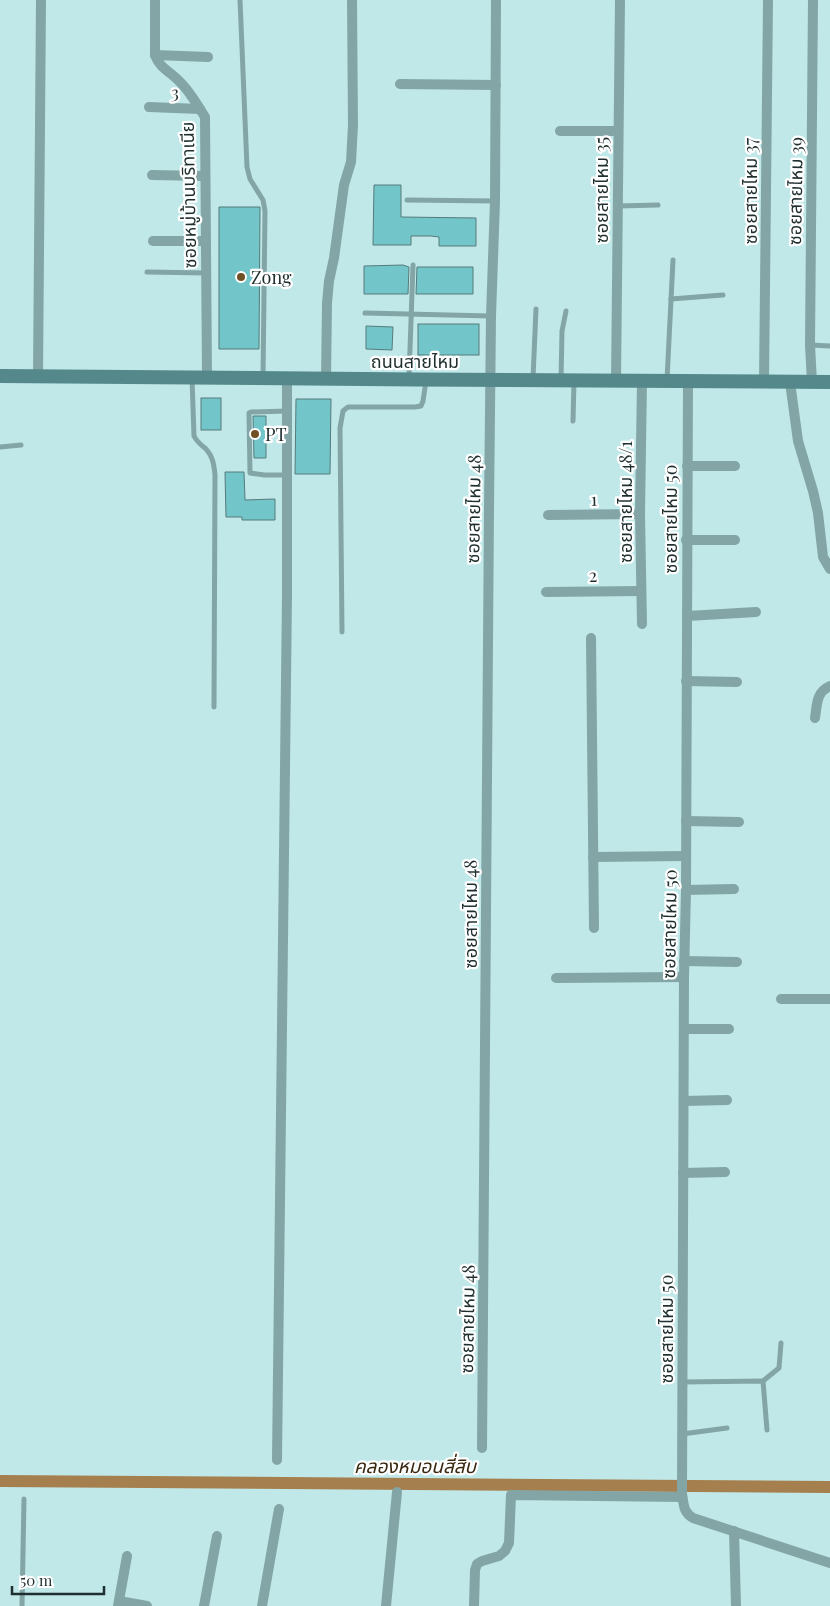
<svg xmlns="http://www.w3.org/2000/svg" width="830" height="1606" font-family="'Playfair Display','Noto Sans Thai',serif">
<style>
.lines{fill:none;stroke-linecap:round;stroke-linejoin:round}
.canal{stroke:#a57f4d;stroke-width:12}
.building{fill:#72c6c9;stroke:#567a7b}
.lane{stroke:#83a5a6;stroke-width:5}
.street{stroke:#83a5a6;stroke-width:10}
.secondary{stroke:#54888a;stroke-width:14}
.poi-dot{fill:#705126;stroke:#fff;stroke-width:2}
.labels{text-anchor:middle;dominant-baseline:central;stroke-width:4.5;stroke-linejoin:round;paint-order:stroke}
.street-label{font-size:18px;fill:#1f2e2f;stroke:#fff}
.poi-label{font-size:18px;fill:#1f2e2f;stroke:#fff;text-anchor:start}
.water-label{font-size:19px;font-style:italic;fill:#3a2911;stroke:#fff}
</style>
<rect width="100%" height="100%" fill="#c0e8e9"/>
<g class="lines">
<!-- canal -->
<polyline class="canal" points="0,1481 830,1487"/>
</g>
<!-- building -->
<g class="building">
<polygon points="374,185 401,185 401,217 476,218 476,246 439,246 439,237 431,236 411,236 411,245 373,245"/>
<polygon points="219,207 260,207 259,349 219,349"/>
<polygon points="403,265 409,267 408,294 364,294 364,266"/>
<polygon points="417,267 473,267 473,294 416,294"/>
<rect x="418" y="324" width="61" height="31"/>
<polygon points="366,326 393,327 392,350 366,349"/>
<rect x="201" y="398" width="20" height="32"/>
<polygon points="296,399 331,399 330,474 295,474"/>
<polygon points="253,416 266,416 266,458 254,458"/>
<polygon points="225,472 244,472 245,500 275,499 275,520 242,520 242,517 226,517"/>
</g>
<g class="lines">
<!-- lane -->
<g class="lane">
<polyline points="240,0 247,167 250,179 263,200 265,211 263,378"/>
<polyline points="407,200 495,201"/>
<polyline points="618,206 658,205"/>
<polyline points="147,272 206,273"/>
<polyline points="671,299 723,295"/>
<polyline points="365,313 491,316"/>
<polyline points="810,345 830,346"/>
<polyline points="409,377 413,265"/>
<path d="M192,378L194,436C197,442 200,444 205,448C213,456 214,465 215,475L214,707"/>
<polyline points="533,378 536,309"/>
<polyline points="561,380 562,331 566,311"/>
<polyline points="667,380 673,260"/>
<polyline points="573,421 574,381"/>
<polyline points="0,447 21,445"/>
<polyline points="287,475 264,475 250,473 249,413 251,412 287,411"/>
<polyline points="342,632 340,428 343,411 348,407 415,407 421,406 423,401 426,381"/>
<polyline points="763,1381 779,1368 781,1343"/>
<polyline points="683,1382 763,1381 767,1430"/>
<polyline points="682,1434 727,1428"/>
<polyline points="22,1606 24,1499"/>
</g>
<!-- street -->
<g class="street">
<path d="M155,0V55C160,69 170,71 179,81C190,91 197,105 205,117L207,378"/>
<polyline points="155,55 208,57"/>
<polyline points="400,84 496,85"/>
<polyline points="149,107 200,109"/>
<polyline points="560,131 618,131"/>
<polyline points="152,175 205,176"/>
<polyline points="153,241 206,241"/>
<polyline points="38,376 41,0"/>
<polyline points="326,379 327,303 329,281 334,258 344,185 351,162 353,125 352,0"/>
<polyline points="616,380 620,0"/>
<path d="M688,381L686,890L684,977L682,1494C684,1505 683,1512 693,1518L830,1563"/>
<polyline points="764,381 768,0"/>
<polyline points="790,382 798,441 813,491 818,513 823,557 830,569"/>
<polyline points="812,382 810,345 813,0"/>
<polyline points="687,466 735,466"/>
<polyline points="548,515 640,514"/>
<polyline points="686,540 735,540"/>
<polyline points="546,592 641,591"/>
<polyline points="687,616 756,612"/>
<polyline points="642,624 640,514 642,380"/>
<polyline points="591,638 594,928"/>
<polyline points="686,681 737,682"/>
<path d="M815,718C817,705 816,692 830,686"/>
<polyline points="686,821 739,822"/>
<polyline points="593,857 686,856"/>
<polyline points="686,890 734,889"/>
<polyline points="684,961 737,962"/>
<polyline points="556,978 684,977"/>
<polyline points="781,999 830,999"/>
<polyline points="684,1029 729,1029"/>
<polyline points="684,1101 727,1100"/>
<polyline points="683,1173 725,1172"/>
<polyline points="482,1448 489,508 491,316 495,201 496,0"/>
<polyline points="277,1460 287,594 287,379"/>
<polyline points="734,1531 736,1606"/>
<polyline points="119,1601 147,1606"/>
<polyline points="118,1606 127,1556"/>
<polyline points="204,1606 217,1536"/>
<polyline points="262,1606 279,1509"/>
<polyline points="386,1606 397,1492"/>
<polyline points="474,1606 475,1570 477,1564 482,1561 499,1556 505,1551 509,1543 511,1495 682,1497"/>
</g>
<!-- secondary -->
<path class="secondary" d="M0,376C277,378 553,381 830,382"/>
</g>
<!-- markers -->
<g class="poi-dot">
<circle cx="241" cy="277" r="5"/>
<circle cx="255" cy="434" r="5"/>
</g>
<g class="labels">
<!-- street labels -->
<g class="street-label">
<text transform="translate(175 92) rotate(2)">3</text>
<text transform="translate(601 190) rotate(-90)">ซอยสายไหม 35</text>
<text transform="translate(750 191) rotate(-90)">ซอยสายไหม 37</text>
<text transform="translate(795 191) rotate(-89)">ซอยสายไหม 39</text>
<text transform="translate(188 195) rotate(-91)">ซอยหมู่บ้านบริทาเนีย</text>
<text x="415" y="361">ถนนสายไหม</text>
<text transform="translate(594 499) rotate(-1)">1</text>
<text transform="translate(625 502) rotate(-90)">ซอยสายไหม 48/1</text>
<text transform="translate(473 509) rotate(-89)">ซอยสายไหม 48</text>
<text transform="translate(670 519) rotate(-90)">ซอยสายไหม 50</text>
<text transform="translate(593 575) rotate(-1)">2</text>
<text transform="translate(470 914) rotate(-90)">ซอยสายไหม 48</text>
<text transform="translate(669 924) rotate(-89)">ซอยสายไหม 50</text>
<text transform="translate(467 1319) rotate(-89)">ซอยสายไหม 48</text>
<text transform="translate(666 1329) rotate(-90)">ซอยสายไหม 50</text>
</g>
<!-- poi labels -->
<g class="poi-label">
<text x="251" y="277">Zong</text>
<text x="265" y="434">PT</text>
</g>
<!-- water labels -->
<g class="water-label">
<text x="415" y="1465">คลองหมอนสี่สิบ</text>
</g>
</g>
<!-- scale -->
<path d="M12 1586v8h92v-8" fill="none" stroke="#1f2e2f" stroke-width="2.5"/>
<text x="20" y="1586" font-size="15" fill="#1f2e2f" stroke="#ffffff" stroke-width="4" paint-order="stroke">50 m</text>
</svg>
